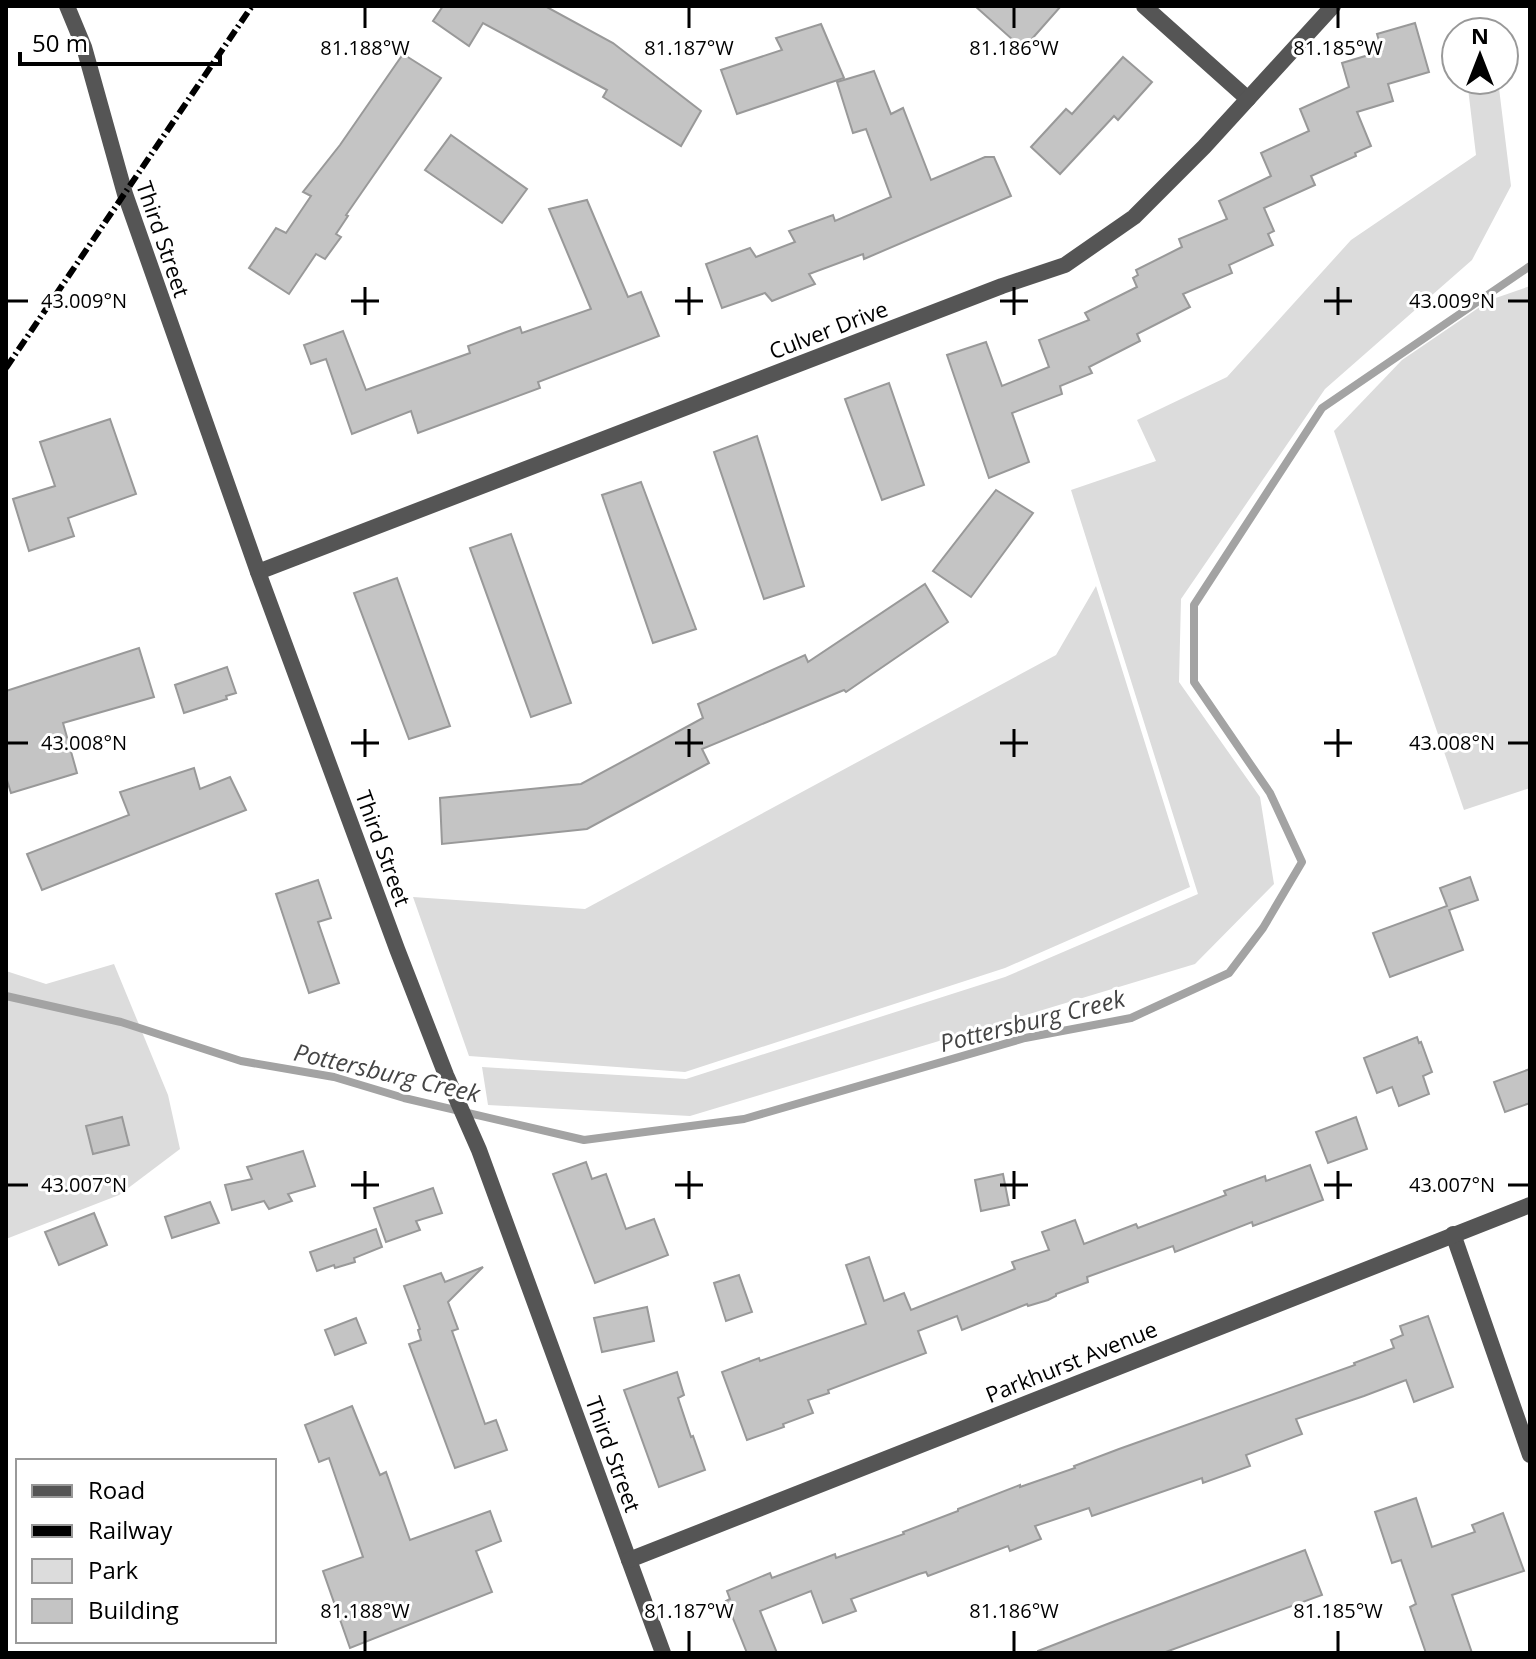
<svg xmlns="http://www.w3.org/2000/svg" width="1536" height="1659" font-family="'Open Sans',sans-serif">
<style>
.green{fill:#dcdcdc}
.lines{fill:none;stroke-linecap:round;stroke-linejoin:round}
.stream{stroke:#a3a3a3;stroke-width:8}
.building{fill:#c4c4c4;stroke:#999;stroke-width:2}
.minor{stroke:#555;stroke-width:16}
.tertiary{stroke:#555;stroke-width:16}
.rail{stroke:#000;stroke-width:6;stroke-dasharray:12 4 2 4;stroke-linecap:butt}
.ticks{fill:none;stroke:#000;stroke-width:3}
.labels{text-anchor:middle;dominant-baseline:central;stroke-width:6;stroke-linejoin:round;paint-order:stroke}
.street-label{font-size:22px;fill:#000;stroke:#fff}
.water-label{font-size:24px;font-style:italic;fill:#444;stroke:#fff}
.ticks-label{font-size:20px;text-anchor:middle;fill:#000;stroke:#fff;stroke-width:6;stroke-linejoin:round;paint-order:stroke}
</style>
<rect width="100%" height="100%" fill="#fff"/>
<!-- green -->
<g class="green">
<polygon points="1467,80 1498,80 1511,186 1472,260 1325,389 1181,599 1179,682 1260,797 1274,884 1195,964 690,1116 488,1105 482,1067 686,1079 1005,977 1198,894 1071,490 1156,461 1137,420 1227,377 1351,240 1476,155"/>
<polygon points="1530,286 1530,788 1464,810 1334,431 1402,360 1490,300"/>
<polygon points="1096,586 1190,887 1005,968 685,1072 469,1056 413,897 585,909 1056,655"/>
<polygon points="114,964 168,1095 180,1149 119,1195 6,1239 6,971 46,984"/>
</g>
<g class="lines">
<!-- stream -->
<polyline class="stream" points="6,996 121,1022 241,1061 334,1077 404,1098 584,1140 744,1119 1025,1038 1131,1018 1229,973 1263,928 1302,862 1270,793 1194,682 1194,605 1322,408 1530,266"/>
</g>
<!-- building -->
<g class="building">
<polygon points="443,6 545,6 613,43 701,111 681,146 603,97 607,90 483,23 469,46 433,21"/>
<polygon points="975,6 1061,6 1023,49"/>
<polygon points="1415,23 1429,72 1388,84 1393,101 1357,112 1371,146 1355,153 1356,156 1311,176 1315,185 1264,208 1274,231 1268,234 1273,245 1229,265 1232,273 1183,294 1190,307 1137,334 1140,341 1089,367 1092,373 1060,386 1062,394 1012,413 1029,462 989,478 947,355 986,342 1002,386 1049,367 1039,340 1089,320 1085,313 1137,287 1133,278 1138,275 1136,270 1182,247 1179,239 1227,219 1219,201 1271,176 1261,153 1309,131 1300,109 1349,87 1342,63 1382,51 1377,34"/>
<polygon points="821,24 844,78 737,114 721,70 782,50 776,38"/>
<polygon points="403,54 441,78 346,215 348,216 336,234 341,237 325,259 316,254 289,294 249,268 276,228 286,233 311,196 303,192 340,145"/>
<polygon points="1123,57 1152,82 1118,120 1114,116 1060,174 1031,147 1066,109 1072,114"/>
<polygon points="874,71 891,114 903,108 931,180 985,157 994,157 1011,196 864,259 863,254 809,274 815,284 772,301 765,293 722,308 706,264 750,248 756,257 795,242 789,231 833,215 835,221 891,197 866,129 853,133 837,82"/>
<polygon points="451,135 527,189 502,223 425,170"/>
<polygon points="587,200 628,297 641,292 659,336 538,382 540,388 418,433 411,411 352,434 326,359 311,364 304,345 343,331 366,390 470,353 468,346 520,327 522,333 591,309 549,209"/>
<polygon points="889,383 924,485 882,500 845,399"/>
<polygon points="110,419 136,494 68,518 74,536 29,551 13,499 55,486 40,442"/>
<polygon points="757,436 804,586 764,599 714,452"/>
<polygon points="641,482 696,629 653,643 602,495"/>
<polygon points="996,490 1033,513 971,597 933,571"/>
<polygon points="511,534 571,703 531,717 470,548"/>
<polygon points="397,578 450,726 409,739 354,593"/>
<polygon points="925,584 948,622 846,692 844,690 702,749 709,763 587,829 442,844 440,798 581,784 703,718 698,704 805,655 808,662"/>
<polygon points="139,648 154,697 63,723 77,773 11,793 6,777 6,691"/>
<polygon points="227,667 236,693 226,696 227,699 184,713 175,685"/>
<polygon points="194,768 200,789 230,777 246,810 42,890 27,854 129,815 120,792"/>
<polygon points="1470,877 1478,900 1449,910 1463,950 1390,977 1373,933 1447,906 1440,888"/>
<polygon points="318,880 331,918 318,922 339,983 309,993 276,894"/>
<polygon points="1417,1037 1419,1043 1421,1042 1432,1072 1423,1076 1429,1094 1399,1106 1392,1087 1377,1093 1364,1058"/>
<polygon points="1530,1069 1530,1103 1505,1112 1494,1082"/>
<polygon points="122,1117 129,1145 93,1154 86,1126"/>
<polygon points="1356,1117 1367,1149 1328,1163 1316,1132"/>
<polygon points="303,1151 315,1186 288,1194 292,1201 269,1209 264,1201 232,1210 225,1185 252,1179 247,1167"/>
<polygon points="586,1162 592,1179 606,1174 626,1229 654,1219 668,1255 595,1283 553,1174"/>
<polygon points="1310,1165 1323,1200 1253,1226 1252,1222 1175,1252 1173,1246 1087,1277 1088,1282 1056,1294 1056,1296 1048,1300 1028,1306 1027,1304 962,1330 957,1316 918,1331 926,1353 828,1390 829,1393 808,1400 813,1413 783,1424 784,1427 747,1440 722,1372 759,1358 760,1361 866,1324 846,1265 869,1257 884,1301 904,1293 911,1310 1015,1269 1012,1262 1049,1250 1042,1232 1075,1220 1084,1244 1136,1224 1138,1228 1226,1195 1224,1191 1265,1176 1266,1181"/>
<polygon points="1003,1174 1009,1205 981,1211 975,1180"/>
<polygon points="433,1188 442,1213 416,1221 420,1230 386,1242 374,1208"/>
<polygon points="210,1202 219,1223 172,1238 165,1217"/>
<polygon points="94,1213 107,1245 59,1265 45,1232"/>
<polygon points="376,1229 382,1247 354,1258 355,1262 335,1268 334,1265 317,1271 310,1252"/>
<polygon points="483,1267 448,1302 458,1329 452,1331 485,1424 496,1420 507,1450 455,1468 409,1344 421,1340 418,1330 420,1329 404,1286 441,1273 445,1282"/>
<polygon points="739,1275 752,1312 726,1321 714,1283"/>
<polygon points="647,1307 654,1341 602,1352 594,1318"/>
<polygon points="1428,1316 1453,1387 1414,1402 1406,1380 1364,1396 1296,1419 1302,1434 1246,1455 1250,1466 1203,1483 1202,1478 1092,1516 1089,1508 1035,1526 1041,1539 1010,1551 1008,1546 928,1576 926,1572 919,1574 851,1599 856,1611 823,1623 811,1591 760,1611 777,1653 747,1653 726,1601 730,1599 727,1591 770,1573 772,1578 835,1554 836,1558 904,1534 903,1532 958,1511 958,1509 1020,1485 1020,1487 1075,1468 1074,1466 1119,1449 1355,1365 1354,1363 1394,1348 1391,1340 1403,1335 1400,1326"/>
<polygon points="356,1318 366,1343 335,1355 325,1330"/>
<polygon points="677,1372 684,1395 678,1398 691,1437 693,1436 705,1470 659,1487 624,1390"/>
<polygon points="352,1406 380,1475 386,1472 410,1540 490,1511 501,1541 476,1551 492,1592 350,1648 323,1571 363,1557 329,1458 319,1462 305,1425"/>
<polygon points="1416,1498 1432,1547 1475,1532 1472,1525 1503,1513 1524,1571 1452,1595 1472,1653 1426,1653 1410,1607 1416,1604 1401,1560 1392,1563 1375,1512"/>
<polygon points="1305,1550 1322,1595 1163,1653 1038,1653 1038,1651 1110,1623"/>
</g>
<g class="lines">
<!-- minor -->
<g class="minor">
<polyline points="1144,6 1248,99"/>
<polyline points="258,572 1002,286 1065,265 1134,217 1204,147 1333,6"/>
<polyline points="1453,1234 1530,1455"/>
</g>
<!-- tertiary -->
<g class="tertiary">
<polyline points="67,6 84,47 125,194 258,572 397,949 446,1075 479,1150 663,1653"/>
<polyline points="629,1560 1530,1205"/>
</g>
<!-- rail -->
<polyline class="rail" points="6,368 252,6"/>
</g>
<!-- ticks -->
<path class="ticks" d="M365,8V28M689,8V28M1014,8V28M1338,8V28M365,287V315M689,287V315M1014,287V315M1338,287V315M8,301H28M351,301H379M675,301H703M1000,301H1028M1324,301H1352M1508,301H1528M365,729V757M689,729V757M1014,729V757M1338,729V757M8,743H28M351,743H379M675,743H703M1000,743H1028M1324,743H1352M1508,743H1528M365,1171V1199M689,1171V1199M1014,1171V1199M1338,1171V1199M8,1185H28M351,1185H379M675,1185H703M1000,1185H1028M1324,1185H1352M1508,1185H1528M365,1631V1651M689,1631V1651M1014,1631V1651M1338,1631V1651"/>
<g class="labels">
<!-- street labels -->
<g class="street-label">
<text transform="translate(164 239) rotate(71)">Third Street</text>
<text transform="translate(828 329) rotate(-21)">Culver Drive</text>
<text transform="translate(384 848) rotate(70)">Third Street</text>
<text transform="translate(1071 1361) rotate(-22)">Parkhurst Avenue</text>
<text transform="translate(614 1454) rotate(70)">Third Street</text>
</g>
<!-- water labels -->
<g class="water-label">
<text transform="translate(1032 1020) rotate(-14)">Pottersburg Creek</text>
<text transform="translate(387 1072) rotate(13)">Pottersburg Creek</text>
</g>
</g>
<g class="ticks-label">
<text x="365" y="55">81.188°W</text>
<text x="689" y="55">81.187°W</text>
<text x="1014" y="55">81.186°W</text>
<text x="1338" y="55">81.185°W</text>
<text x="84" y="308">43.009°N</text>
<text x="1452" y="308">43.009°N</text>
<text x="84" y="750">43.008°N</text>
<text x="1452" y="750">43.008°N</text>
<text x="84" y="1192">43.007°N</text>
<text x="1452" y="1192">43.007°N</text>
<text x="365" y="1618">81.188°W</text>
<text x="689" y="1618">81.187°W</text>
<text x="1014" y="1618">81.186°W</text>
<text x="1338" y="1618">81.185°W</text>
</g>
<!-- border -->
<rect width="1536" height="1659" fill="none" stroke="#000000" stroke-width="16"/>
<!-- legend -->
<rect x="16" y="1459" width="260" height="184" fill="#ffffff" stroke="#999999" stroke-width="2"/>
<rect x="32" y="1485" width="40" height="12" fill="#555555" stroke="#999999" stroke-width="2"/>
<text x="88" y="1499" font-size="24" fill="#000000">Road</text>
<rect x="32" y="1525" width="40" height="12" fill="#000000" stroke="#999999" stroke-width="2"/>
<text x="88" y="1539" font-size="24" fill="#000000">Railway</text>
<rect x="32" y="1559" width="40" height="24" fill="#dcdcdc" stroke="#999999" stroke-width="2"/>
<text x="88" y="1579" font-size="24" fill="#000000">Park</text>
<rect x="32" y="1599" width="40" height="24" fill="#c4c4c4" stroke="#999999" stroke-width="2"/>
<text x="88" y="1619" font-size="24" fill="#000000">Building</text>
<!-- north arrow -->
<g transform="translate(1480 56)"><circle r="38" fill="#ffffff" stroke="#999999" stroke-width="2"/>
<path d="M0-6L14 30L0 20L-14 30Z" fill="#000000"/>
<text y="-12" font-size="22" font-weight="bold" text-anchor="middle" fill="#000000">N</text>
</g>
<!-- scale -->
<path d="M20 52v12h200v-12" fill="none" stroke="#000000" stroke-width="4"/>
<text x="32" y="52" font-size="24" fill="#000000" stroke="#ffffff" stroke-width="6" paint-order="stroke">50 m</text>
</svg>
